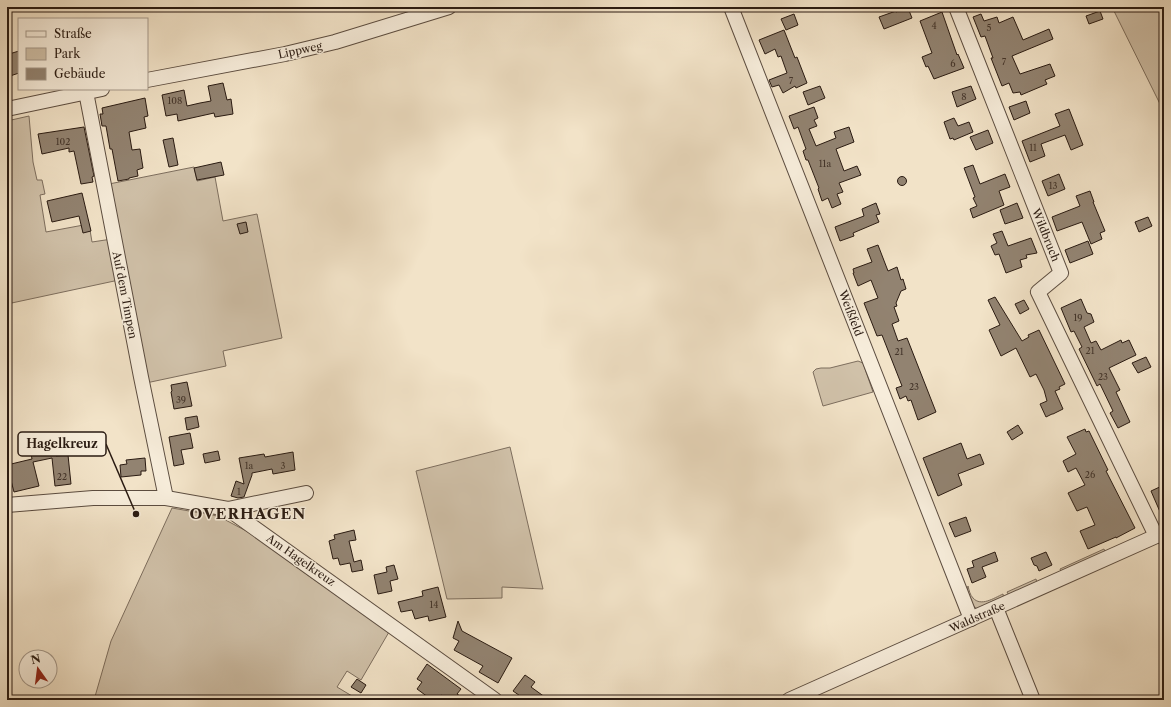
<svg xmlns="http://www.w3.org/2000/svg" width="1171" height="707" font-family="'Libre Caslon Text',serif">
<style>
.green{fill:#d0c1a9;stroke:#7d6e5e}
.building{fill:#928371;stroke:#2a1b12}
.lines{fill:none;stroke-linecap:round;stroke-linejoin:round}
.minor-casing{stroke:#5c4d40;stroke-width:16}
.minor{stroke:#f7eddb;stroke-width:14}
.labels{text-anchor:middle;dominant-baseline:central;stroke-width:3;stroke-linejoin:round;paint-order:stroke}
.number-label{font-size:9px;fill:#44352a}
.street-label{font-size:11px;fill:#2a1b12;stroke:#f7eddb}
.district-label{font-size:15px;font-weight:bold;letter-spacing:1px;fill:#2a1b12;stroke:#f7eddb}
.leader{fill:none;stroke:#2a1b12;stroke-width:1.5}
.callout-dot{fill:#2a1b12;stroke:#f7eddb;stroke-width:1.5}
.callout{fill:#f7eddb;stroke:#2a1b12;stroke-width:1.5}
.callout-label{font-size:12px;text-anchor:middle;font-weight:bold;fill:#2a1b12}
</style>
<rect width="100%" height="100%" fill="#f2e3c8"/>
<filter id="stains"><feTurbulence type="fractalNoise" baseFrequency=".005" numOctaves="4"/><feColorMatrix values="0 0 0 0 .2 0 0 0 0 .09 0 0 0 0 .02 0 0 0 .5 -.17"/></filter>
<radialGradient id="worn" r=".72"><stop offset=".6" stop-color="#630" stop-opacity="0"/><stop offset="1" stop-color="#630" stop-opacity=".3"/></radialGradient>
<!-- green -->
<g class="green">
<polygon points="1112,7 1164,7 1164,112"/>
<polygon points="29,116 33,162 37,180 42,180 45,194 40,195 46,232 89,224 92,242 112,239 119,280 7,304 7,121"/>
<polygon points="194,167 197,181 215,177 223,221 257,214 282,338 223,351 226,366 146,383 109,184"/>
<polygon points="858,361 863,363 873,392 823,406 813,372 816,369 821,368 830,368"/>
<polygon points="510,447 543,589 502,587 502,598 447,599 416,471"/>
<polygon points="172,508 218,516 250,533 309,576 389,632 361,680 347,671 337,687 352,696 349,700 94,700 111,641"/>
<polygon points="1104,549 1106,554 1062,574 1060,569"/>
<polygon points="1036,579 1037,583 1010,597 1007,592"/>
<path d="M968,586C969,590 970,595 973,598C981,607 994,598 1003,594L1004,600L980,610C971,607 964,595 968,586Z"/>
</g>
<!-- building -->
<g class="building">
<polygon points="908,8 912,18 884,29 879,17 896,11 896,12"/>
<polygon points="1100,11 1103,19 1089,24 1086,16"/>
<polygon points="942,12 957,55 958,54 964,68 934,79 928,66 926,67 922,57 932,53 920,21"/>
<polygon points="794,14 798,25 786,30 781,19"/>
<polygon points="981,14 984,21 997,17 999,23 1013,17 1023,40 1049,29 1053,39 1012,56 1020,74 1050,64 1055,76 1045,80 1047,84 1021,95 1020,92 1013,93 1009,83 1002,86 991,58 993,58 985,36 981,37 973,17"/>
<polygon points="784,30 795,58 797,57 807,83 796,88 795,86 783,93 779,85 772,87 769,80 787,73 781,56 778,57 775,49 765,54 759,40"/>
<polygon points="19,51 19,73 7,77 7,57 9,57 9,54"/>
<polygon points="223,83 227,100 231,99 233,114 215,117 214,113 178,121 177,114 166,116 162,95 184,90 187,106 200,103 211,101 208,86"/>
<polygon points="820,86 825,98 808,105 803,92"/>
<polygon points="971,86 976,99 957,107 952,92"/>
<polygon points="145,98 148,116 144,117 146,128 129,132 132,150 140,149 143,168 137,170 138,176 129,178 129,179 118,181 112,149 110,149 106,126 102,126 100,114 103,114 102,108"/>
<polygon points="1026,101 1030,113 1014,120 1009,107"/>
<polygon points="814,107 818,118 814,120 817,126 809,129 816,146 836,138 834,132 849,127 854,142 836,149 844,171 857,166 861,175 839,183 843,192 837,194 841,204 832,208 828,198 822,201 818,189 819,188 808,160 806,160 803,151 806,149 798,127 794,129 789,116"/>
<polygon points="1069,109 1083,145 1071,150 1065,135 1041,144 1045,156 1030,162 1022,141 1060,126 1055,114"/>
<polygon points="954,118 958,126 969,122 973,132 954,140 953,138 950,139 944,122"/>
<polygon points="84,127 94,176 92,177 93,182 81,184 74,151 69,152 69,148 42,154 38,134"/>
<polygon points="988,130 993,143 976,150 970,137"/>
<polygon points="173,138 178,165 169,167 163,140"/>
<polygon points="221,162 224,175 197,180 194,168"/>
<polygon points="973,165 980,184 1005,174 1010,187 999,191 1004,205 973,218 970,209 977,206 973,198 975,197 964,168"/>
<polygon points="1059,174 1065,189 1048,196 1042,181"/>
<circle cx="902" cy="181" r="4.5"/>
<polygon points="1090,191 1094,202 1093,202 1105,231 1100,233 1102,239 1091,244 1082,222 1057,231 1052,217 1080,206 1076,196"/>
<polygon points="82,193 91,231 83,233 79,216 52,222 47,201"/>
<polygon points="876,203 880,214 876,215 879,222 853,233 854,236 840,241 835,227 864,216 862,209"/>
<polygon points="1017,203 1023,218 1005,224 1000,210"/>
<polygon points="1148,217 1152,226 1139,232 1135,222"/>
<polygon points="246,222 248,232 240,234 237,224"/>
<polygon points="1002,231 1008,246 1031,238 1037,253 1026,255 1027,258 1020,260 1022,267 1006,273 999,254 995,255 991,246 997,243 993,234"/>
<polygon points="1088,241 1093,254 1070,263 1065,250"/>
<polygon points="878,245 888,271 897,267 901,280 903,279 906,289 901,291 896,303 897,306 894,307 899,321 892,324 898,341 907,338 936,412 918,420 911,400 908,401 906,396 900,399 896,388 902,386 882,335 877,336 864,303 878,298 871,280 858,286 853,273 854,273 853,269 872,262 867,249"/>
<polygon points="995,297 1022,341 1029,337 1028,335 1039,330 1065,384 1059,387 1060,389 1055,391 1063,409 1053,414 1052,414 1046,417 1040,404 1047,401 1044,390 1036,374 1030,377 1016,348 1001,356 989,330 1000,325 988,300"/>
<polygon points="1081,299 1087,313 1091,314 1094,322 1084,327 1091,343 1096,341 1101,350 1121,340 1122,343 1129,340 1136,355 1109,368 1120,390 1116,392 1130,422 1118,428 1110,413 1113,411 1100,384 1097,386 1079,349 1082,347 1074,331 1071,332 1061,308"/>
<polygon points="1024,300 1029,309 1020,314 1015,304"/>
<polygon points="1146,357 1151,367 1138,373 1132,363"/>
<polygon points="187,382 192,406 174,409 171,392 172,391 171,385"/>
<polygon points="197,416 199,427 187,430 185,418"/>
<polygon points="1018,425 1023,433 1012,440 1007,432"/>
<polygon points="1085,429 1086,432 1089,431 1108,470 1106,471 1135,528 1116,538 1116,537 1088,549 1080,531 1095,525 1087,507 1077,511 1068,493 1085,485 1076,468 1068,472 1063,461 1076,454 1067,437"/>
<polygon points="190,433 193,448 181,450 184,464 174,466 169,437"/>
<polygon points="54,439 56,456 68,455 71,484 55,486 52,458 33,462 39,486 14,492 7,465 32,459 30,448 42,445 42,441"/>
<polygon points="961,443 967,459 980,454 984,464 958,474 962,485 938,496 923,458"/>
<polygon points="218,451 220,460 205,463 203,454"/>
<polygon points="293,452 295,470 273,474 272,469 252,473 252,475 244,497 238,498 231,496 236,481 244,484 239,458 264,454 265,457"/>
<polygon points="145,458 146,471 141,471 141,475 121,477 120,465 127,464 126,460"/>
<polygon points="1164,485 1164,521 1151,491"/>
<polygon points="966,517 971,531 955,537 949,523"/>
<polygon points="354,530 356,540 349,541 354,562 361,560 363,570 352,572 350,563 340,565 338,558 333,559 329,541 335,539 334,535"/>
<polygon points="995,552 998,561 982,567 986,577 972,583 967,569 974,567 972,561"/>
<polygon points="1046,552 1052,565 1039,571 1037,566 1034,565 1031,558"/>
<polygon points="394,565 398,579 390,581 392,591 378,594 374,575 387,572 386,567"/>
<polygon points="438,587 446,617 429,621 428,616 415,619 412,610 401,612 398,602 423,596 422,591"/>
<polygon points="458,621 462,631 512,658 498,683 479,672 483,666 454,650 459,641 453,638"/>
<polygon points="427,664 461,689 457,694 466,700 449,700 441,695 438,700 432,700 417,689 422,682 417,679"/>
<polygon points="525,675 535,682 531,687 549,700 526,700 513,691"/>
<polygon points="357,679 366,685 361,693 351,687"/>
</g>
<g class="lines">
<defs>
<g id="minor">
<polyline points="731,7 971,619"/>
<polyline points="956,7 1061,273 1038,292 1156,536"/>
<polyline points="147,80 285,54 335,42 449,7"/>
<polyline points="86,92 141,377 166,498"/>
<polyline points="7,109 102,89"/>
<polyline points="7,505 93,498 166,498 228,509 495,700"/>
<polyline points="228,509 306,493"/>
<polyline points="996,608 1033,700"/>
<polyline points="789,700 1163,533"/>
</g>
</defs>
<!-- minor casing -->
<use href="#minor" class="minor-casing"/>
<!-- minor -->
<use href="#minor" class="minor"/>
</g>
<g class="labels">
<!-- number labels -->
<g class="number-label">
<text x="934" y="25">4</text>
<text x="989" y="27">5</text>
<text x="1004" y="61">7</text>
<text x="953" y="63">6</text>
<text x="791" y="80">7</text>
<text x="964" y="96">8</text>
<text x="175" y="100">108</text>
<text x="63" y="141">102</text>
<text x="1033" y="147">11</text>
<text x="825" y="163">11a</text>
<text x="1053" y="185">13</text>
<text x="1078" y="317">19</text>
<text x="1090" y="350">21</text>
<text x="899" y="351">21</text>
<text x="1103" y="376">23</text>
<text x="914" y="386">23</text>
<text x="181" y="399">39</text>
<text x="249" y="465">1a</text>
<text x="283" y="465">3</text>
<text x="1090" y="474">26</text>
<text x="62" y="476">22</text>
<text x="239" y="491">1</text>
<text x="434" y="604">14</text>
</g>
<!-- street labels -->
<g class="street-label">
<text transform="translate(300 50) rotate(-12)">Lippweg</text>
<text transform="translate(1046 235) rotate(68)">Wildbruch</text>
<text transform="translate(125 295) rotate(79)">Auf dem Timpen</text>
<text transform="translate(851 313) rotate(69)">Weißfeld</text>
<text transform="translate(301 560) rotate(35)">Am Hagelkreuz</text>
<text transform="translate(977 617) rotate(-24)">Waldstraße</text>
</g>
<!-- district labels -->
<g class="district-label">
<text x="248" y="513">OVERHAGEN</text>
</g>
</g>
<!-- callouts -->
<path class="leader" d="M136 514L106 444"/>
<circle class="callout-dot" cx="136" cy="514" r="4"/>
<rect class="callout" x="18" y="432" width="88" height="24" rx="4"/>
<g class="callout-label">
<text x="62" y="448">Hagelkreuz</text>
</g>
<!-- margin -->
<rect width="1171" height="707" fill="none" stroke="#f2e3c8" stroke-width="24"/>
<rect x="8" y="8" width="1155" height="691" fill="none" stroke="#2a1b12" stroke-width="2"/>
<rect x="12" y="12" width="1147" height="683" fill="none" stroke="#2a1b12"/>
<!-- legend -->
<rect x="18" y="18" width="130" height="72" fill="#f7eddb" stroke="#a5998b"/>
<rect x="26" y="31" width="20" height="6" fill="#f7eddb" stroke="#a5998b"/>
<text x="54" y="38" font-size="12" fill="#2a1b12">Straße</text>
<rect x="26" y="48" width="20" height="12" fill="#d0c1a9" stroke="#a5998b"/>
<text x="54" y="58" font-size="12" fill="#2a1b12">Park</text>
<rect x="26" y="68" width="20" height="12" fill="#928371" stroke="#a5998b"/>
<text x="54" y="78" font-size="12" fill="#2a1b12">Gebäude</text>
<!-- north arrow -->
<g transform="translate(38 669) rotate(346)"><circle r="19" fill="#f7eddb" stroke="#a5998b"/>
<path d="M0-3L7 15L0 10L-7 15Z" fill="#8f2418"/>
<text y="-6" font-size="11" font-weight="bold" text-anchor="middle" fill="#2a1b12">N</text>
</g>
<rect width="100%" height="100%" filter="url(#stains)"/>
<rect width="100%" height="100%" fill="url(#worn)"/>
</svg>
